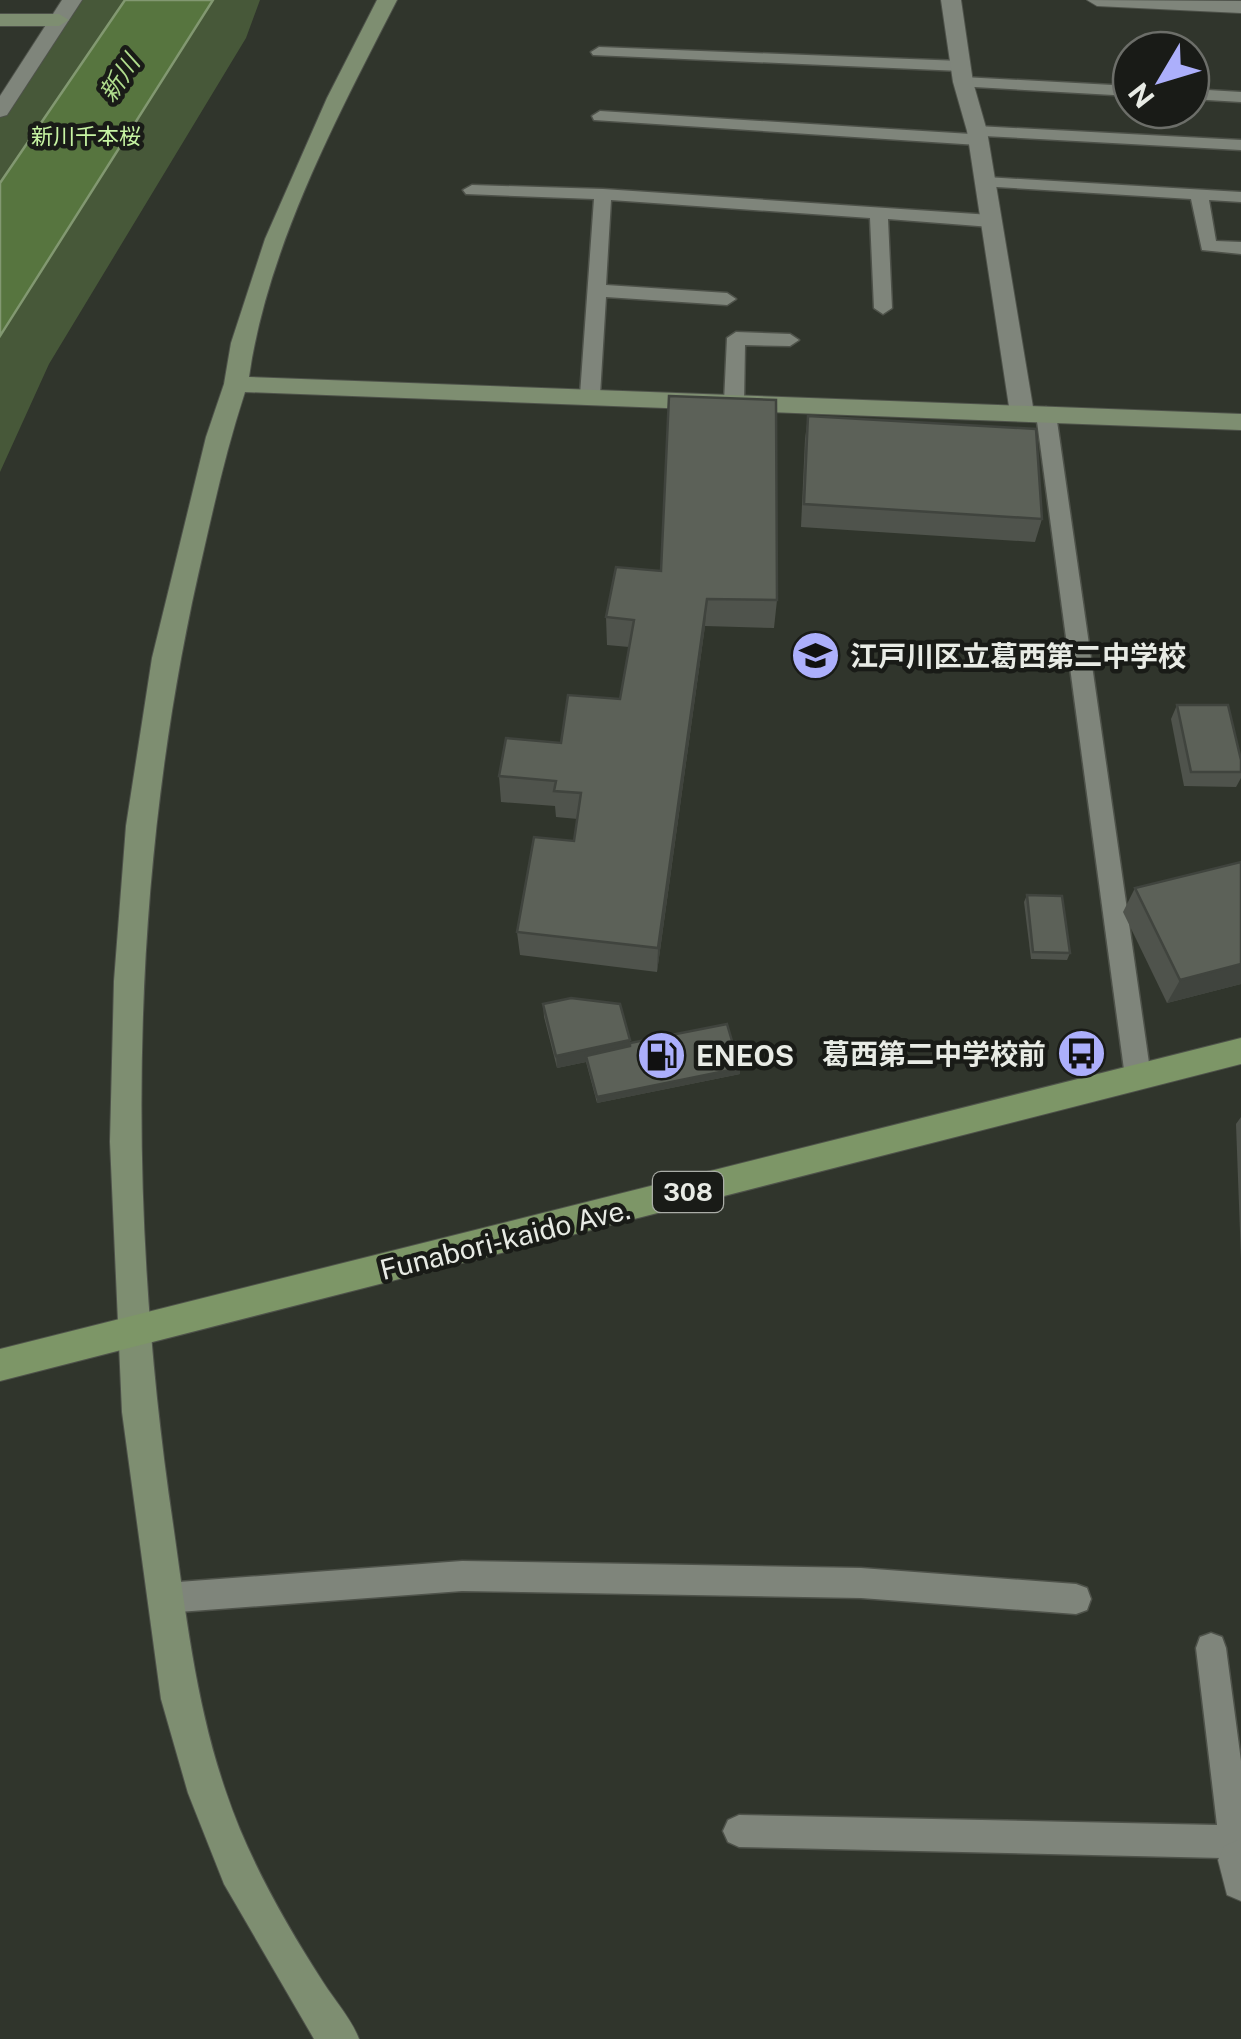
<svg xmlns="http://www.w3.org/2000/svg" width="1241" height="2039" font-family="'Public Sans','Noto Sans JP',sans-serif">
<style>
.green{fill:#475839}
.water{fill:#57753f;stroke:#829871;stroke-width:2.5}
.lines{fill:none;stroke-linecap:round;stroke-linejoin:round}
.lane-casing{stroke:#4e524a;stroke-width:3}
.street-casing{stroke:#4e524a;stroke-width:2}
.secondary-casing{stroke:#4e524a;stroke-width:2}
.primary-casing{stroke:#4e524a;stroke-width:2}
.lane{fill:#7f857b;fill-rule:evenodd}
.street{fill:#7f857b;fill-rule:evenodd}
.secondary{fill:#7e8e71;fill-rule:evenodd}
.primary{fill:#7d9667;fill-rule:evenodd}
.wall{fill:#4f534c}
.shaded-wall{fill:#40443e}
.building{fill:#5c6158;stroke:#40443e;stroke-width:2.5}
.labels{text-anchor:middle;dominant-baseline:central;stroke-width:9;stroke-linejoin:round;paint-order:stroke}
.far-park-label{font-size:22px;fill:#c7f4a3;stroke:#191b17}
.far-water-label{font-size:25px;font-style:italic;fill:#b0dd8d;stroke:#191b17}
.shield{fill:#191b17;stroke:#aaada7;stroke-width:2.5}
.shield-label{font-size:25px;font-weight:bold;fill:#e8ebe5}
.poi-label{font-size:28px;font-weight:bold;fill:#e8ebe5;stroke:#191b17;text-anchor:start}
.street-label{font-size:28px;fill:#e8ebe5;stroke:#191b17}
</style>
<rect width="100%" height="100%" fill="#30352c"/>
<!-- green -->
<polygon class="green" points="72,0 260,0 246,38 49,364 0,472 0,111"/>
<!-- water -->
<polygon class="water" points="125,0 213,0 0,336 0,183"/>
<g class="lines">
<defs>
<g id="lane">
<polygon points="599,47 961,61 969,66 961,71 593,55 591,52"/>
<polygon points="963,77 1131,86 1131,96 957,86 955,82"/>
<polygon points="1191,89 1241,92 1241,102 1191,99"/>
<polygon points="600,111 971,134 971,127 977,126 1241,140 1241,150 984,136 984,144 978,145 594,120 592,116"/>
<polygon points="986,177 1241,192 1241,202 1209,200 1216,241 1241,242 1241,254 1202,250 1191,199 980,186 980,178"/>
<polygon points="472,185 603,189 991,215 1000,221 991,227 888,219 892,308 883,314 874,308 870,218 611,200 606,285 727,293 736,299 727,305 606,297 600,395 590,402 580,395 594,199 466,194 463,190"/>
<polygon points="736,332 790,334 799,340 790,346 745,345 744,402 734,409 724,402 727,338"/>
<polygon points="1046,407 1056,414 1151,1077 1147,1085 1138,1088 1129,1085 1125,1077 1036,414"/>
<polygon points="462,1561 861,1568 1076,1584 1087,1588 1091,1599 1087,1610 1076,1614 861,1598 462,1591 165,1613 154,1609 150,1598 154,1587 165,1583"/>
<polygon points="1211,1633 1222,1637 1226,1648 1241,1761 1241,1870 1226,1866 1222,1858 739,1847 728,1842 723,1831 728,1820 739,1815 1217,1825 1196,1648 1200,1637"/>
</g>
<g id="street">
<polygon points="62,0 82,0 7,115 0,117 0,96"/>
<polygon points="941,0 961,0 973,82 987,131 1034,413 1022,421 1010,413 967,131 953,82"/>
<polygon points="1087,0 1241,1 1241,13 1097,6"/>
<polygon points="1238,1840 1241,1842 1241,1901 1227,1895 1218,1860 1224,1846"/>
</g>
<g id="secondary">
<path d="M377,0H397C338,115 267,248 249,377L1241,414V430L245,392C228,444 216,496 204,549C129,867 125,1201 173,1524C186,1615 196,1705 226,1792C248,1858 285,1923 323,1982C335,2001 351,2018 359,2039H314L224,1884L188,1793L161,1699L122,1412L110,1142L114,981L126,826L152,658L206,437L224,384L231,343L265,239L327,98Z"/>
<polygon points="0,14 59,14 69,20 59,26 0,26"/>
</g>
<polygon id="primary" points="1241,1038 1241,1064 0,1381 0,1349"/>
</defs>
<!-- lane casing -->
<use href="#lane" class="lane-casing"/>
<!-- street casing -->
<use href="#street" class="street-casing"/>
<!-- secondary casing -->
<use href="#secondary" class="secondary-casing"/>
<!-- primary casing -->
<use href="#primary" class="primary-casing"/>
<!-- lane -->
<use href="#lane" class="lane"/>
<!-- street -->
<use href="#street" class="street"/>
<!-- secondary -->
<use href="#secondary" class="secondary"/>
<!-- primary -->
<use href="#primary" class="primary"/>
</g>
<!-- wall -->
<g class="wall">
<polygon points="808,416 1042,519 1035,542 801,527 805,439"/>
<polygon points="616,567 777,600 774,628 705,626 657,972 520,955 517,932 574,841 578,819 556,817 555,806 501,802 499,776 561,743 620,699 629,647 607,645 606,617"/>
<polygon points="1177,705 1241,760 1241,778 1236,787 1184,786 1171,719"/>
<polygon points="1241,862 1241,984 1167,1003 1123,912 1135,888"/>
<polygon points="1027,895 1070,953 1067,960 1031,959 1024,902"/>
<polygon points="543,1004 630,1040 630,1043 740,1068 740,1074 597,1103 586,1062 557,1068 544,1017"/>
<polygon points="1241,1117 1241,1259 1236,1124"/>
</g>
<!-- shaded-wall -->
<g class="shaded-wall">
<polygon points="707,599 705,626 657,972 658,948"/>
<polygon points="1241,964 1241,984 1167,1003 1180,980"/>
<polygon points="630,1040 630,1053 586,1056 586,1062 557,1068 556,1056"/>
<polygon points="740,1068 740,1074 597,1103 597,1097"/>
</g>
<!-- building -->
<g class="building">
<polygon points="669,396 776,400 777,600 707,599 658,948 517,932 534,837 574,841 581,793 554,791 556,781 499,776 506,738 561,743 568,695 620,699 634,620 606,617 616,567 661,571"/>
<polygon points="808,416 1036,429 1042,519 804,504"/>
<polygon points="1177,705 1228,705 1241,760 1241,772 1191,772"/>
<polygon points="1241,862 1241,964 1180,980 1135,888"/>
<polygon points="1027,895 1062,896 1070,953 1033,952"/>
<polygon points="571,998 620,1004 630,1040 556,1056 543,1004"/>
<polygon points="727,1024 740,1068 597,1097 586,1056 630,1046 630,1043"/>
</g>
<!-- icons -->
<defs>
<symbol id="school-disc" viewBox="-11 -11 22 22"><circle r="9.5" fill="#acaffb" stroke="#191b17"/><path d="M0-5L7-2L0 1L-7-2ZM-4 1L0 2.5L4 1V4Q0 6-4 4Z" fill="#111"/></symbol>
<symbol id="bus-disc" viewBox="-11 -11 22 22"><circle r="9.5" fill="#acaffb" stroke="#191b17"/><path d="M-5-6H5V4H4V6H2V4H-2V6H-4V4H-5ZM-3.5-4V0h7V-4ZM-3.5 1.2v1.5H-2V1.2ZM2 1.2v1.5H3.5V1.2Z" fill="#111"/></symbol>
<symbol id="fuel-disc" viewBox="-11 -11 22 22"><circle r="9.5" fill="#acaffb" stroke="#191b17"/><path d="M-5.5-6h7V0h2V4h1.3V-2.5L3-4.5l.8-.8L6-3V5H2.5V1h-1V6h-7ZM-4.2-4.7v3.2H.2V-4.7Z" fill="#111"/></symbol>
</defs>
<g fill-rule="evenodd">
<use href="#school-disc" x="788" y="628" width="55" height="55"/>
<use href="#bus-disc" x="1054" y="1026" width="55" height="55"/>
<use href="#fuel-disc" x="634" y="1028" width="55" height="55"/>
</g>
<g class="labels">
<!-- far-park labels -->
<g class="far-park-label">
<text x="86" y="136">新川千本桜</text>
</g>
<!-- far-water labels -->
<g class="far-water-label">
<text transform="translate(119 78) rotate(-56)">新川</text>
</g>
<!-- shield labels -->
<rect class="shield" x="653" y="1172" width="70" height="40" rx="8"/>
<g class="shield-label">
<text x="688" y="1192">308</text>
</g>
<!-- poi labels -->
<g class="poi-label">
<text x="850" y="655">江戸川区立葛西第二中学校</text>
<text x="1046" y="1053" text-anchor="end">葛西第二中学校前</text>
<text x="696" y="1055">ENEOS</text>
</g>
<!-- street labels -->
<g class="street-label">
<text transform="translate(505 1239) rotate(-14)">Funabori-kaido Ave.</text>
</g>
</g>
<!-- north arrow -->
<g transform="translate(1161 80) rotate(232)"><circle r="48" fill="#191b17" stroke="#6c6e69" stroke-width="2.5"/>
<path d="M0-8L18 38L0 25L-18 38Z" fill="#acaffb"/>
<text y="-15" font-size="28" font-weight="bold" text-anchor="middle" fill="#e8ebe5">N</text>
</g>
</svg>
